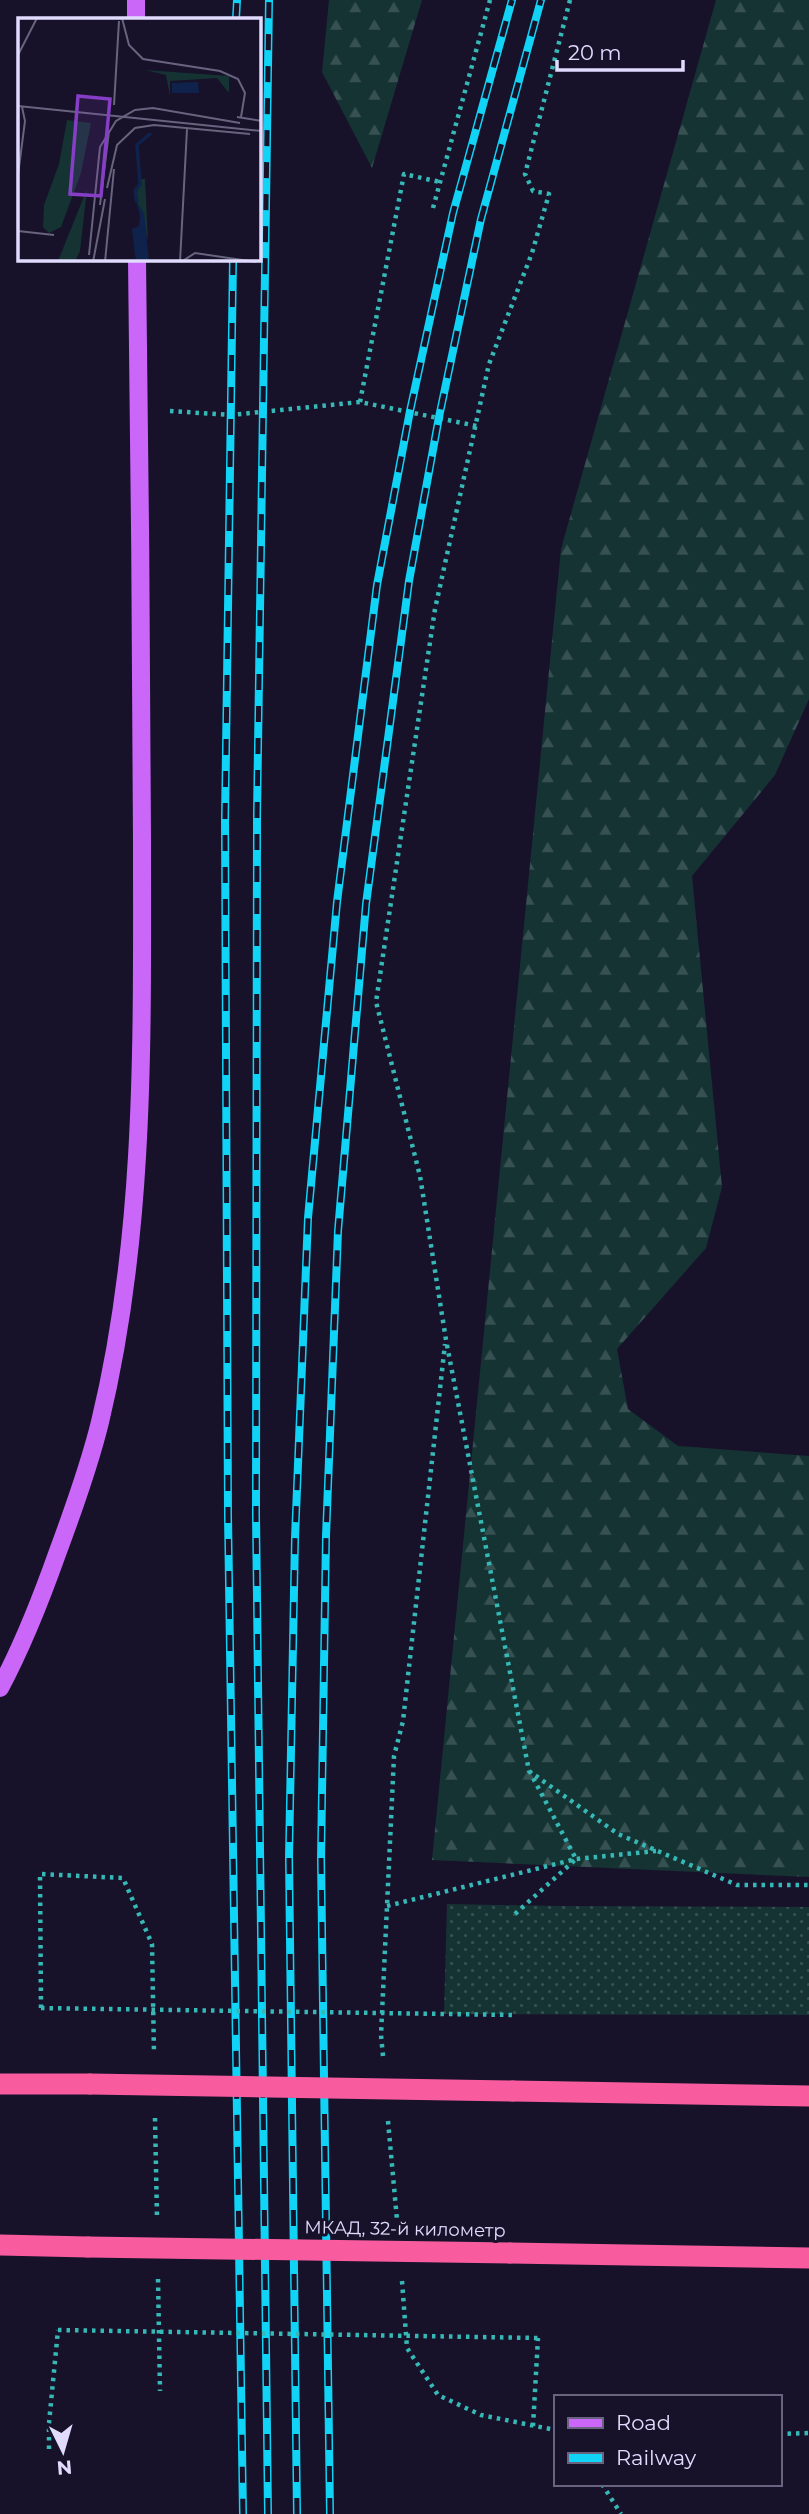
<svg xmlns="http://www.w3.org/2000/svg" width="809" height="2514" font-family="Montserrat,sans-serif">
<style>
.grass{fill:url(#grass-dots)}
.forest{fill:url(#forest-firs)}
.lines{fill:none;stroke-linecap:round;stroke-linejoin:round}
.path{stroke:#36b8b6;stroke-width:4.5;stroke-dasharray:3.5 5;stroke-linecap:butt}
.primary{stroke:#ca67f9;stroke-width:18}
.highway{stroke:#f85c9f;stroke-width:21}
.rail-casing{stroke:#10d3f5;stroke-width:8}
.rail{stroke:#17122a;stroke-width:5;stroke-dasharray:16;stroke-linecap:butt}
.path-bridge{stroke:#36b8b6;stroke-width:4.5;stroke-dasharray:3.5 5;stroke-linecap:butt}
.highway-bridge{stroke:#f85c9f;stroke-width:21}
.labels{text-anchor:middle;dominant-baseline:central;stroke-width:6;stroke-linejoin:round;paint-order:stroke}
.street-label{font-size:18px;fill:#e1dcfe;stroke:#17122a}
.inset-river{fill:none;stroke:#0f224b;stroke-width:3.5}
.inset-road{fill:none;stroke:#68637f;stroke-width:2}
.view{fill:#853ec5;fill-opacity:0.15;stroke:#853ec5;stroke-width:3.5}
.inset-edge{fill:none;stroke:#e1dcfe;stroke-width:3.5}
</style>
<defs>
<pattern id="grass-dots" width="8" height="8" patternUnits="userSpaceOnUse" patternTransform="scale(1.75)"><rect width="8" height="8" fill="#153333"/><path d="M2 2h.1M6 6h.1" fill="none" stroke="#375052" stroke-width="1.8" stroke-linecap="round"/></pattern>
<pattern id="forest-firs" width="22" height="20" patternUnits="userSpaceOnUse" patternTransform="scale(1.75)"><rect width="22" height="20" fill="#153333"/><path d="M5 1l3.5 6h-7zM16 11l3.5 6h-7z" fill="#375052"/></pattern>
</defs>
<rect width="100%" height="100%" fill="#17122a"/>
<!-- grass -->
<polygon class="grass" points="447,1904 558,1906 809,1907 809,2015 444,2014"/>
<!-- forest -->
<g class="forest">
<polygon points="329,0 422,0 372,168 322,72"/>
<polygon points="716,0 809,0 809,699 775,775 692,876 722,1187 706,1248 617,1349 628,1409 678,1446 809,1456 809,1877 432,1860 561,549"/>
</g>
<g class="lines">
<!-- path -->
<g class="path">
<polyline points="570,0 525,174 533,191 549,194 532,253 489,364 435,609 376,1002 420,1176 446,1340 529,1771 618,1834 737,1885 809,1885"/>
<polyline points="433,208 490,0"/>
<polyline points="360,402 404,174 440,182"/>
<polyline points="170,411 231,415 360,402 477,426"/>
<polyline points="387,1906 576,1859 656,1851"/>
<polyline points="515,1914 576,1859 530,1772"/>
<polyline points="41,2008 40,1874 123,1878 152,1944 154,2053"/>
<polyline points="383,2056 381,2035 394,1756 403,1721 445,1344"/>
<polyline points="155,2118 157,2218"/>
<polyline points="388,2121 397,2220"/>
<polyline points="158,2279 160,2391"/>
<polyline points="402,2281 407,2348 438,2395 481,2415 555,2430"/>
<polyline points="533,2426 538,2338"/>
<polyline points="779,2434 809,2433"/>
<polyline points="49,2449 49,2423 58,2330"/>
<polyline points="602,2484 621,2514"/>
</g>
<!-- primary -->
<g class="primary">
<polyline points="136,19 136,0"/>
<path d="M0,1688C23,1645 41,1599 57,1554C73,1511 89,1467 100,1422C146,1232 142,1036 142,842C142,648 139,453 137,259"/>
</g>
<!-- highway -->
<g class="highway">
<polyline points="0,2084 90,2084"/>
<polyline points="513,2091 809,2096"/>
<polyline points="0,2245 88,2247"/>
<polyline points="510,2253 809,2258"/>
</g>
<defs>
<g id="rail">
<polyline points="236,19 237,0"/>
<polyline points="233,259 225,820 228,1516 243,2514"/>
<polyline points="268,2514 256,1515 257,815 269,0"/>
<polyline points="297,2514 289,1857 295,1538 308,1218 337,902 377,585 410,411 453,213 512,0"/>
<polyline points="330,2514 321,1859 326,1536 338,1231 366,904 409,581 439,417 481,219 541,0"/>
</g>
</defs>
<!-- rail casing -->
<use href="#rail" class="rail-casing"/>
<!-- rail -->
<use href="#rail" class="rail"/>
<!-- path-bridge -->
<g class="path-bridge">
<polyline points="41,2008 514,2015"/>
<polyline points="58,2330 538,2338"/>
</g>
<!-- highway-bridge -->
<g class="highway-bridge">
<polyline points="90,2084 513,2091"/>
<polyline points="88,2247 510,2253"/>
</g>
</g>
<g class="labels">
<!-- street labels -->
<g class="street-label">
<text transform="translate(405 2229) rotate(1)">МКАД, 32-й километр</text>
</g>
</g>
<!-- overview -->
<g transform="translate(18 18)">
<rect width="243" height="243" fill="#17122a"/>
<path d="M127,52L211,58V75L199,60L152,63V78L148,57ZM49,102L73,105L63,155L43,209L31,215L25,209L26,187L41,146ZM122,161H127L130,222L118,179ZM69,171L62,233L57,243H40Z" fill="#153333"/>
<path d="M180,64L181,75H154V65ZM118,183L126,195L131,243H119L117,237L114,211L121,208L122,198Z" fill="#0f224b"/>
<path class="inset-river" d="M119,185L117,173L122,166L119,127L133,115"/>
<path class="inset-road" d="M104,0L111,27L125,41L202,53L220,61L227,75L223,99M0,37L19,0M96,87L101,3M0,88L244,113M219,99L244,103M0,157L7,103L4,89M89,170L99,127L117,110L136,107L232,116M82,187L91,113M0,213L36,217M71,237L82,129L98,103L117,92L135,90L222,105M75,244L87,181M87,244L96,151M162,244L169,111M163,244L177,235L238,244"/>
<path class="view" d="M60,78L92,81L83,178L52,176Z"/>
<rect width="243" height="243" class="inset-edge"/>
</g>
<!-- legend -->
<rect x="554" y="2395" width="228" height="91" fill="#17122a" stroke="#68637f" stroke-width="2"/>
<rect x="568" y="2418" width="35" height="10" fill="#ca67f9" stroke="#68637f" stroke-width="2"/>
<text x="616" y="2430" font-size="21" fill="#e1dcfe">Road</text>
<rect x="568" y="2453" width="35" height="10" fill="#10d3f5" stroke="#68637f" stroke-width="2"/>
<text x="616" y="2465" font-size="21" fill="#e1dcfe">Railway</text>
<!-- north arrow -->
<g transform="translate(63 2451) rotate(175)" stroke="#17122a" stroke-width="5" paint-order="stroke">
<path d="M0-5L12 26L0 18L-12 26Z" fill="#e1dcfe"/>
<text y="-10" font-size="19" font-weight="bold" text-anchor="middle" fill="#e1dcfe">N</text>
</g>
<!-- scale -->
<path d="M557 60v10h126v-10" fill="none" stroke="#e1dcfe" stroke-width="3.5"/>
<text x="568" y="60" font-size="21" fill="#e1dcfe" stroke="#17122a" stroke-width="5" paint-order="stroke">20 m</text>
</svg>
